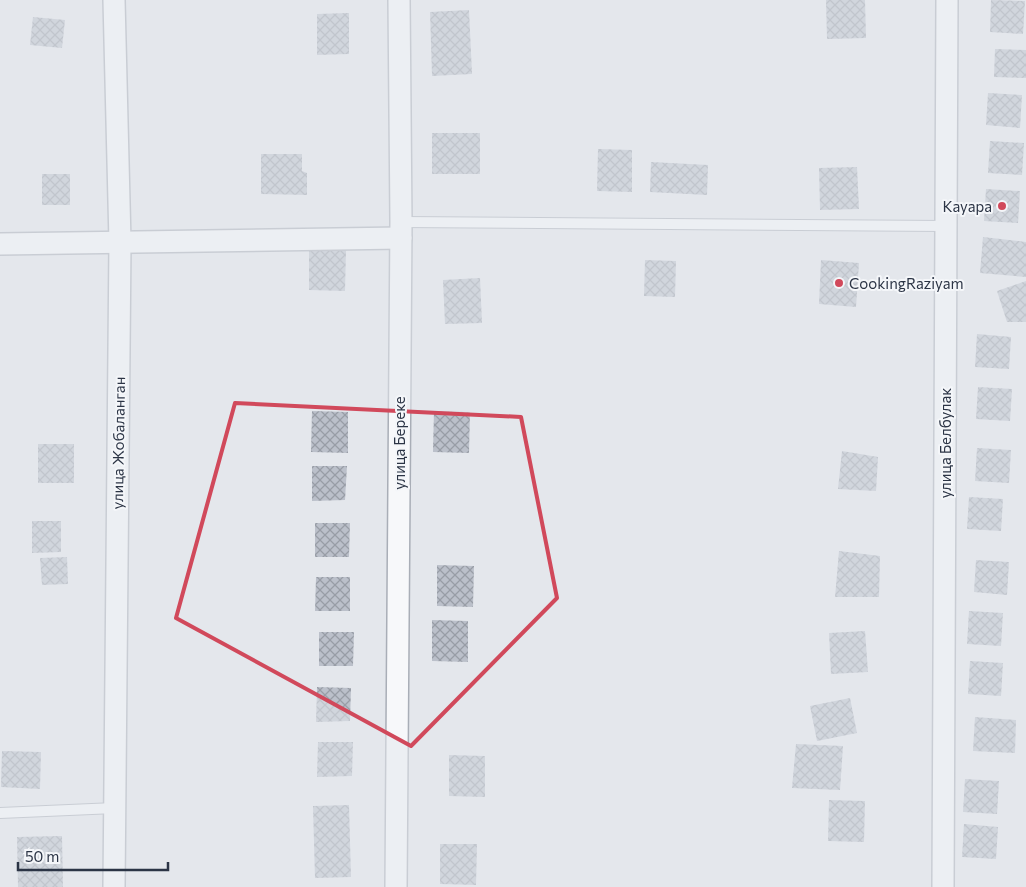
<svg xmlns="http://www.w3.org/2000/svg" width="1026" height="887" font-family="Commissioner,sans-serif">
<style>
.building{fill:url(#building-cross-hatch)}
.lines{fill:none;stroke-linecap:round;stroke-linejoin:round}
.service-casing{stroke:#a9aeb7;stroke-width:12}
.minor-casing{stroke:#a9aeb7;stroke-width:24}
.service{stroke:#f7f8fa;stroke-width:10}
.minor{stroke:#f7f8fa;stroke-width:21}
.marked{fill:none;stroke:#d1495b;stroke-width:4;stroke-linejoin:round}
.poi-dot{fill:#d1495b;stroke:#f4f6f9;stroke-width:2}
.labels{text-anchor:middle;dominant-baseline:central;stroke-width:4;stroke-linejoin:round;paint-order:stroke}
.poi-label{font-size:15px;fill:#2b3445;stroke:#f4f6f9;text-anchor:end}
.street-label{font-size:15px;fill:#2b3445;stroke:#f4f6f9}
</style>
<defs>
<pattern id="building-cross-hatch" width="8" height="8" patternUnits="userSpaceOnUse" patternTransform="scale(1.25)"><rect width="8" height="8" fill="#bbc0ca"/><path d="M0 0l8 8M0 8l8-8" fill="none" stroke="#989da6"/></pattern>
</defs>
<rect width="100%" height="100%" fill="#e4e7ec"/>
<!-- building -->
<g class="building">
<polygon points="826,0 865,0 866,38 827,39"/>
<polygon points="991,0 1025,1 1023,34 990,32"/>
<polygon points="469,10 472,74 432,76 430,12"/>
<polygon points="349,13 349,54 317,55 317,14"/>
<polygon points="33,17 65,20 62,48 30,45"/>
<polygon points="995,49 1026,50 1026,78 994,77"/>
<polygon points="988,93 1022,95 1020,128 986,125"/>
<rect x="432" y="133" width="48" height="41"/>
<polygon points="990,141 1024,143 1022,175 988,173"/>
<polygon points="598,149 632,150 632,192 597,191"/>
<polygon points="261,154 302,154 302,171 307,173 307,195 261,194"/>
<polygon points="651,162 708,165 707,195 650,192"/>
<polygon points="857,167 859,209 820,210 819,168"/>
<rect x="42" y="174" width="28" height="31"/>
<polygon points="986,189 1020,191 1018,223 984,221"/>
<polygon points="983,237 1026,242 1026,277 980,273"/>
<polygon points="309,249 346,250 345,291 309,290"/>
<polygon points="645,260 676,261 675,297 644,296"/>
<polygon points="821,260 859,263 856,307 819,304"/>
<polygon points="480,278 482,323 445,324 443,280"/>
<polygon points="1026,281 1026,322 1007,322 997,291"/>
<polygon points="977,334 1011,337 1009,369 975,367"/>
<polygon points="978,387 1012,389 1010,421 976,419"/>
<polygon points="312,411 348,412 348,453 311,452"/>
<polygon points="434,411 470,412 469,453 433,452"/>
<rect x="38" y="444" width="36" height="39"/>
<polygon points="977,448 1011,450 1009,483 975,481"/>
<polygon points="842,451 878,457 876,491 838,489"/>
<polygon points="312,466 347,466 345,500 312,501"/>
<polygon points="969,497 1003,499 1001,531 967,529"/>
<polygon points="32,521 61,521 61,552 32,553"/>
<polygon points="315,523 350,523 349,557 315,557"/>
<polygon points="839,551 880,556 879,597 835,597"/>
<polygon points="67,557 68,584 42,585 40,558"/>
<polygon points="976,560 1009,562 1007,595 974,592"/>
<polygon points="437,565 474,566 473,607 437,606"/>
<polygon points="316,577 350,577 350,611 315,611"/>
<polygon points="969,611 1003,613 1001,646 967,644"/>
<polygon points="432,620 468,621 468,662 432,661"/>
<polygon points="865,631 868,672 831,674 829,633"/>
<polygon points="319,632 354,632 353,666 319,666"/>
<polygon points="970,661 1003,663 1001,696 968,694"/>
<polygon points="317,687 351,688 350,721 316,722"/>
<polygon points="850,698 857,733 817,741 810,706"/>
<polygon points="975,717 1016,720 1015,753 973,751"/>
<polygon points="318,742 353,742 352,776 317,777"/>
<polygon points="796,744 843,746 840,790 792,788"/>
<polygon points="2,751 41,752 40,789 1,787"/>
<polygon points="449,755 485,756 485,797 449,796"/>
<polygon points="965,779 999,781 997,814 963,812"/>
<polygon points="829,800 865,801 864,842 828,841"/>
<polygon points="349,805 351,877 315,878 313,806"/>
<polygon points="964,824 998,827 996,859 962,857"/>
<polygon points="62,836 63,887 18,887 17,837"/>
<polygon points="440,844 477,844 476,885 440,884"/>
</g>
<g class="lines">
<defs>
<g id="service">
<polyline points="401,222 946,226"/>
<polyline points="0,813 115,808"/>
</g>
<g id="minor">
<polyline points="114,0 120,242 114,887"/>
<polyline points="0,244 401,238"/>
<polyline points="396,887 401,222 399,0"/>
<polyline points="943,887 947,0"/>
</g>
</defs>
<!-- service casing -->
<use href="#service" class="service-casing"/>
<!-- minor casing -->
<use href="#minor" class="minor-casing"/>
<!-- service -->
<use href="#service" class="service"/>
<!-- minor -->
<use href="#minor" class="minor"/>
</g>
<!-- marked area -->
<path d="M0 0H1026V887H0ZM235,403L521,417L557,598L411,746L176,618Z" fill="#e4e7ec" fill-opacity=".55" fill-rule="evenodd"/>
<path class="marked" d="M235,403L521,417L557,598L411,746L176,618Z"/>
<!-- markers -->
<g class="poi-dot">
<circle cx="1002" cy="206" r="5"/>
<circle cx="839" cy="283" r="5"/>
</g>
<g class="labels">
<!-- poi labels -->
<g class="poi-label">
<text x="992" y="206">Кауара</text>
<text x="849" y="283" text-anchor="start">CookingRaziyam</text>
</g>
<!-- street labels -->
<g class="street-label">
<text transform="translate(118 443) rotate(-89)">улица Жобаланган</text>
<text transform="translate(399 443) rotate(-90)">улица Береке</text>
<text transform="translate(945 443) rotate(-90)">улица Белбулак</text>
</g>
</g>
<!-- scale -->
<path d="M18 862v8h150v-8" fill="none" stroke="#2b3445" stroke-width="2.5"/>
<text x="25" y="862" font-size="15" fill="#2b3445" stroke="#f4f6f9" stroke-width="4" paint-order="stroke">50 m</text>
</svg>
